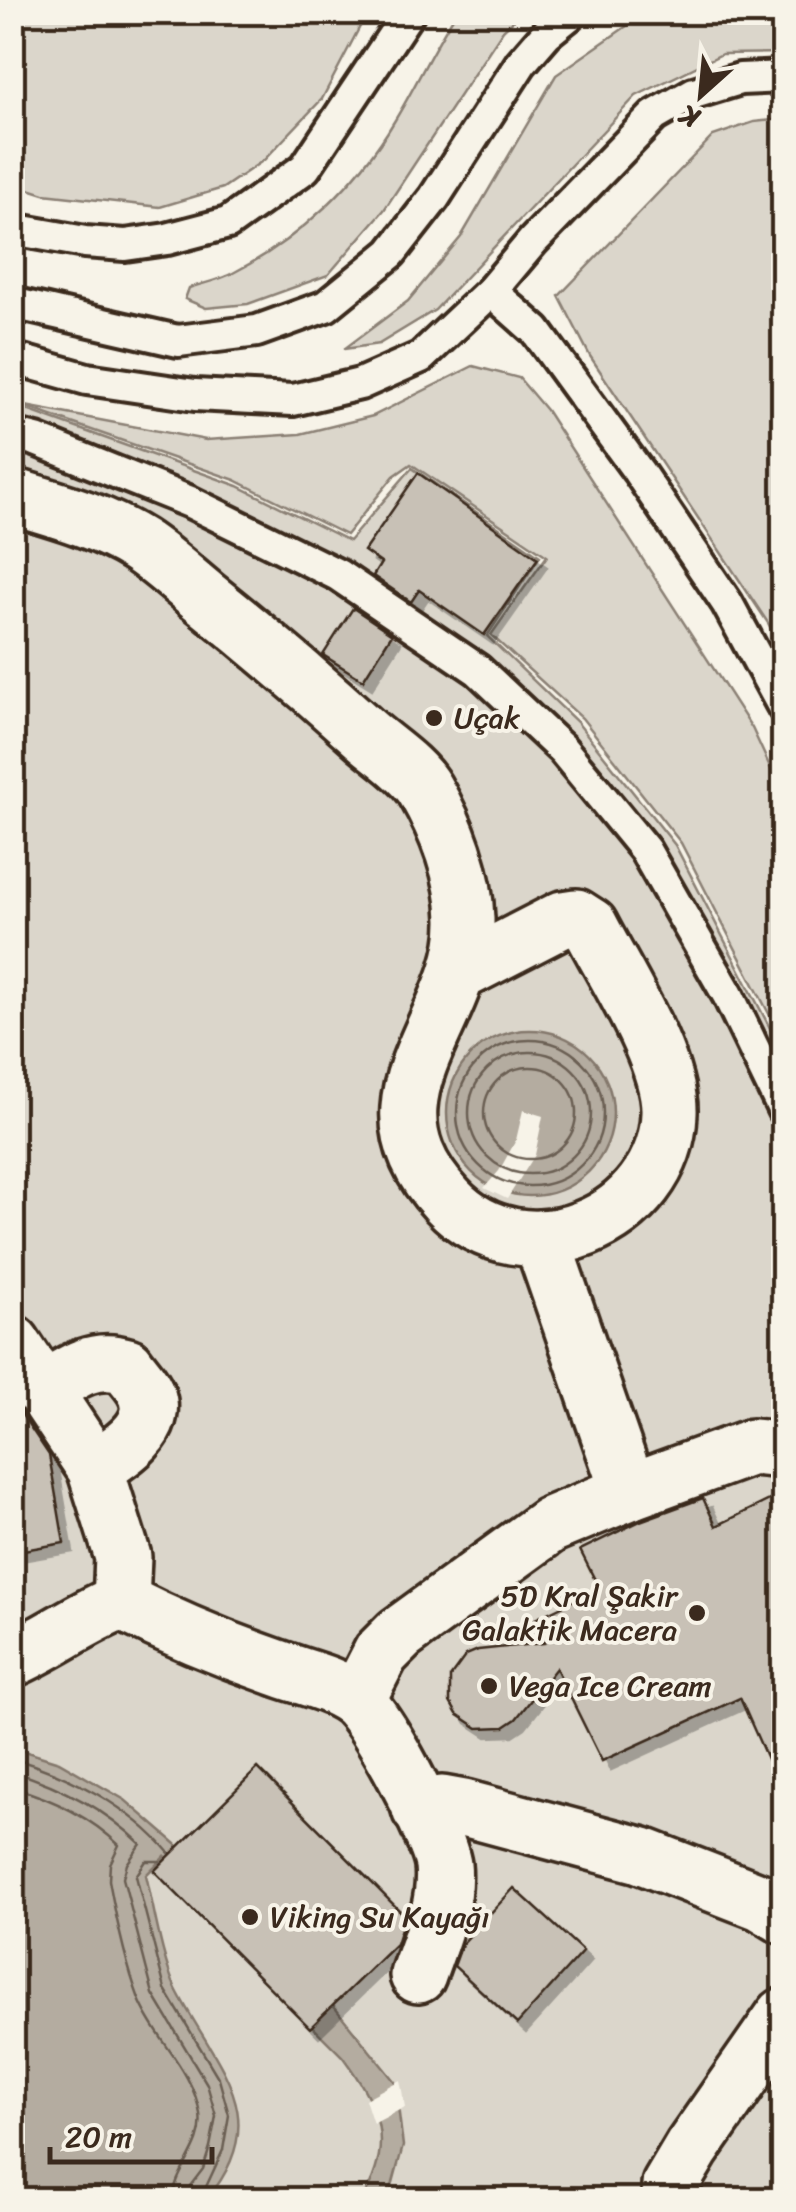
<svg xmlns="http://www.w3.org/2000/svg" width="796" height="2212" font-family="Sriracha,sans-serif">
<style>
.green{fill:#dbd6cb;stroke:#8b8074;stroke-width:2.5}
.water{fill:#b4aca0;stroke:#84786c;stroke-width:2.5}
.pier{fill:#f7f3e8}
.lines{fill:none;stroke-linecap:round;stroke-linejoin:round}
.shore{stroke:#6b5e52;stroke-width:2.5}
.building{fill:#c8c1b6;stroke:#3b2a1e;stroke-width:2.5;filter:url(#shadow)}
.lane-casing{stroke:#3b2a1e;stroke-width:38}
.street-casing{stroke:#3b2a1e;stroke-width:62}
.lane{stroke:#f7f3e8;stroke-width:30}
.street{stroke:#f7f3e8;stroke-width:55}
.poi-dot{fill:#3b2a1e;stroke:#f7f3e8;stroke-width:4}
.labels{text-anchor:middle;dominant-baseline:central;stroke-width:8;stroke-linejoin:round;paint-order:stroke}
.poi-label{font-size:30px;fill:#3b2a1e;stroke:#f7f3e8;text-anchor:start}
</style>
<defs>
<filter id="shadow"><feDropShadow dx="9" dy="9" stdDeviation="0" flood-color="#0004"/></filter>
</defs>
<rect width="100%" height="100%" fill="#f7f3e8"/>
<filter id="ink" filterUnits="userSpaceOnUse"><feTurbulence type="fractalNoise" baseFrequency=".01" numOctaves="2"/><feDisplacementMap in="SourceGraphic" scale="20" xChannelSelector="R" yChannelSelector="G"/><feConvolveMatrix kernelMatrix="1 2 1 2 8 2 1 2 1" color-interpolation-filters="sRGB"/></filter>
<g filter="url(#ink)">
<!-- green -->
<g class="green">
<polygon points="647,12 783,13 783,53 722,54 636,96 435,310 379,344 344,349 408,301 461,237 556,75"/>
<polygon points="12,13 13,12 367,13 322,99 264,160 223,188 160,207 44,194 13,184"/>
<path d="M456,13H521L503,30L384,210L328,275L248,304L206,308L185,299L189,288C204,283 220,280 233,273C298,240 358,183 395,120C417,84 433,47 456,13Z"/>
<polygon points="783,119 784,119 783,652 768,623 590,356 559,296 713,136 754,122"/>
<polygon points="473,366 519,378 546,410 752,728 783,795 783,1041 681,843 582,718 491,635 547,556 411,464 394,476 346,535 235,480 20,405 206,440 300,434 373,416"/>
<polygon points="13,405 238,486 349,541 412,468 540,556 487,636 577,722 675,845 784,1055 783,2199 13,2199"/>
</g>
<!-- water -->
<g class="water">
<circle cx="530" cy="1113" r="83"/>
<path d="M14,1748L59,1762L125,1800L176,1844L336,2009L395,2082L403,2146L391,2190L385,2199H362C396,2143 378,2105 342,2056L154,1869L166,1855L146,1875C154,1908 162,1960 176,1989C214,2064 277,2115 207,2199L13,2200Z"/>
</g>
<!-- pier -->
<g class="pier">
<polygon points="523,1110 543,1116 535,1155 507,1199 484,1188 499,1171 516,1140"/>
<polygon points="400,2080 405,2107 373,2124 365,2099"/>
</g>
<g class="lines">
<!-- shore -->
<g class="shore">
<circle cx="530" cy="1113" r="73"/>
<circle cx="530" cy="1113" r="61"/>
<circle cx="530" cy="1113" r="46"/>
<path d="M12,1758C69,1775 130,1806 169,1853"/>
<path d="M12,1771C60,1786 105,1809 141,1844L127,1864L123,1878L153,1994L207,2084L216,2116L210,2147L203,2169L190,2186L188,2200"/>
<path d="M12,1787C50,1798 90,1817 119,1845L110,1864L109,1880C116,1918 125,1962 139,1999C155,2039 193,2070 200,2114C205,2148 174,2169 173,2200"/>
<polyline points="160,1861 146,1861 136,1876 165,1989 219,2079 229,2115 223,2150 200,2200"/>
</g>
</g>
<!-- building -->
<g class="building">
<polygon points="418,473 538,558 484,635 419,590 411,602 373,576 381,563 364,551"/>
<polygon points="353,608 392,634 363,680 323,655"/>
<polygon points="12,1400 49,1455 64,1543 12,1552"/>
<polygon points="784,1493 784,1797 740,1698 602,1761 556,1668 516,1719 504,1727 478,1728 457,1714 450,1702 450,1677 466,1655 478,1650 544,1643 533,1620 599,1588 580,1550 640,1521 703,1498 716,1526"/>
<polygon points="258,1768 405,1916 396,1944 310,2028 154,1871"/>
<polygon points="514,1888 583,1951 517,2024 454,1966 462,1944"/>
</g>
<g class="lines">
<defs>
<g id="lane">
<polyline points="12,229 85,242 125,245 167,239 228,223 305,168 409,12"/>
<polyline points="491,291 536,331 638,471 727,603 784,708"/>
<polyline points="12,303 178,341 257,331 326,306 391,253 434,198 521,63 547,33 573,12"/>
<polyline points="12,358 87,379 195,395 293,400 360,384 421,357 491,291 533,241 654,116 694,93 740,79 784,77"/>
<polyline points="12,434 36,440 190,502 338,575 478,670 563,750 645,850 728,995 784,1111"/>
</g>
<g id="street">
<path d="M12,496C55,509 101,521 139,545C162,560 183,580 204,597C259,641 312,686 365,734C384,751 413,769 425,790C447,828 465,875 466,919C468,1022 350,1096 447,1200C523,1282 666,1222 669,1113C671,1060 615,975 590,926L576,917L563,919L458,973"/>
<polyline points="541,1238 629,1492"/>
<polyline points="12,1343 95,1468 123,1557 121,1602"/>
<path d="M44,1391C70,1373 93,1355 127,1366C133,1375 142,1383 146,1393C162,1427 118,1454 95,1468"/>
<path d="M12,1659C50,1642 83,1617 121,1602C170,1627 223,1649 275,1667C301,1677 330,1682 353,1698C376,1713 439,1836 443,1865C447,1903 430,1940 418,1975"/>
<polyline points="357,1700 381,1653 400,1634 550,1525 629,1492 752,1447 784,1450"/>
<polyline points="420,1809 442,1804 464,1808 640,1855 761,1902 784,1916"/>
<polyline points="671,2200 670,2185 692,2148 784,2016"/>
</g>
</defs>
<!-- lane casing -->
<use href="#lane" class="lane-casing"/>
<!-- street casing -->
<use href="#street" class="street-casing"/>
<!-- lane -->
<use href="#lane" class="lane"/>
<!-- street -->
<use href="#street" class="street"/>
</g>
</g>
<!-- markers -->
<g class="poi-dot">
<circle cx="434" cy="718" r="10"/>
<circle cx="697" cy="1613" r="10"/>
<circle cx="489" cy="1686" r="10"/>
<circle cx="250" cy="1917" r="10"/>
</g>
<g class="labels">
<!-- poi labels -->
<g class="poi-label">
<text x="454" y="718">Uçak</text>
<text x="677" y="1596" text-anchor="end">5D Kral Şakir<tspan x="677" dy="34">Galaktik Macera</tspan></text>
<text x="509" y="1686">Vega Ice Cream</text>
<text x="270" y="1917">Viking Su Kayağı</text>
</g>
</g>
<!-- margin -->
<rect width="796" height="2212" fill="none" stroke="#f7f3e8" stroke-width="50"/>
<rect x="25" y="25" width="746" height="2162" fill="none" stroke="#3b2a1e" stroke-width="4" filter="url(#ink)"/>
<!-- north arrow -->
<g transform="translate(701 95) rotate(207)" stroke="#f7f3e8" stroke-width="8" paint-order="stroke">
<path d="M0-8L18 38L0 25L-18 38Z" fill="#3b2a1e"/>
<text y="-15" font-size="28" font-weight="bold" text-anchor="middle" fill="#3b2a1e">K</text>
</g>
<!-- scale -->
<path d="M50 2147v15h162v-15" fill="none" stroke="#3b2a1e" stroke-width="5"/>
<text x="65" y="2147" font-size="30" fill="#3b2a1e" stroke="#f7f3e8" stroke-width="8" paint-order="stroke">20 m</text>
</svg>
